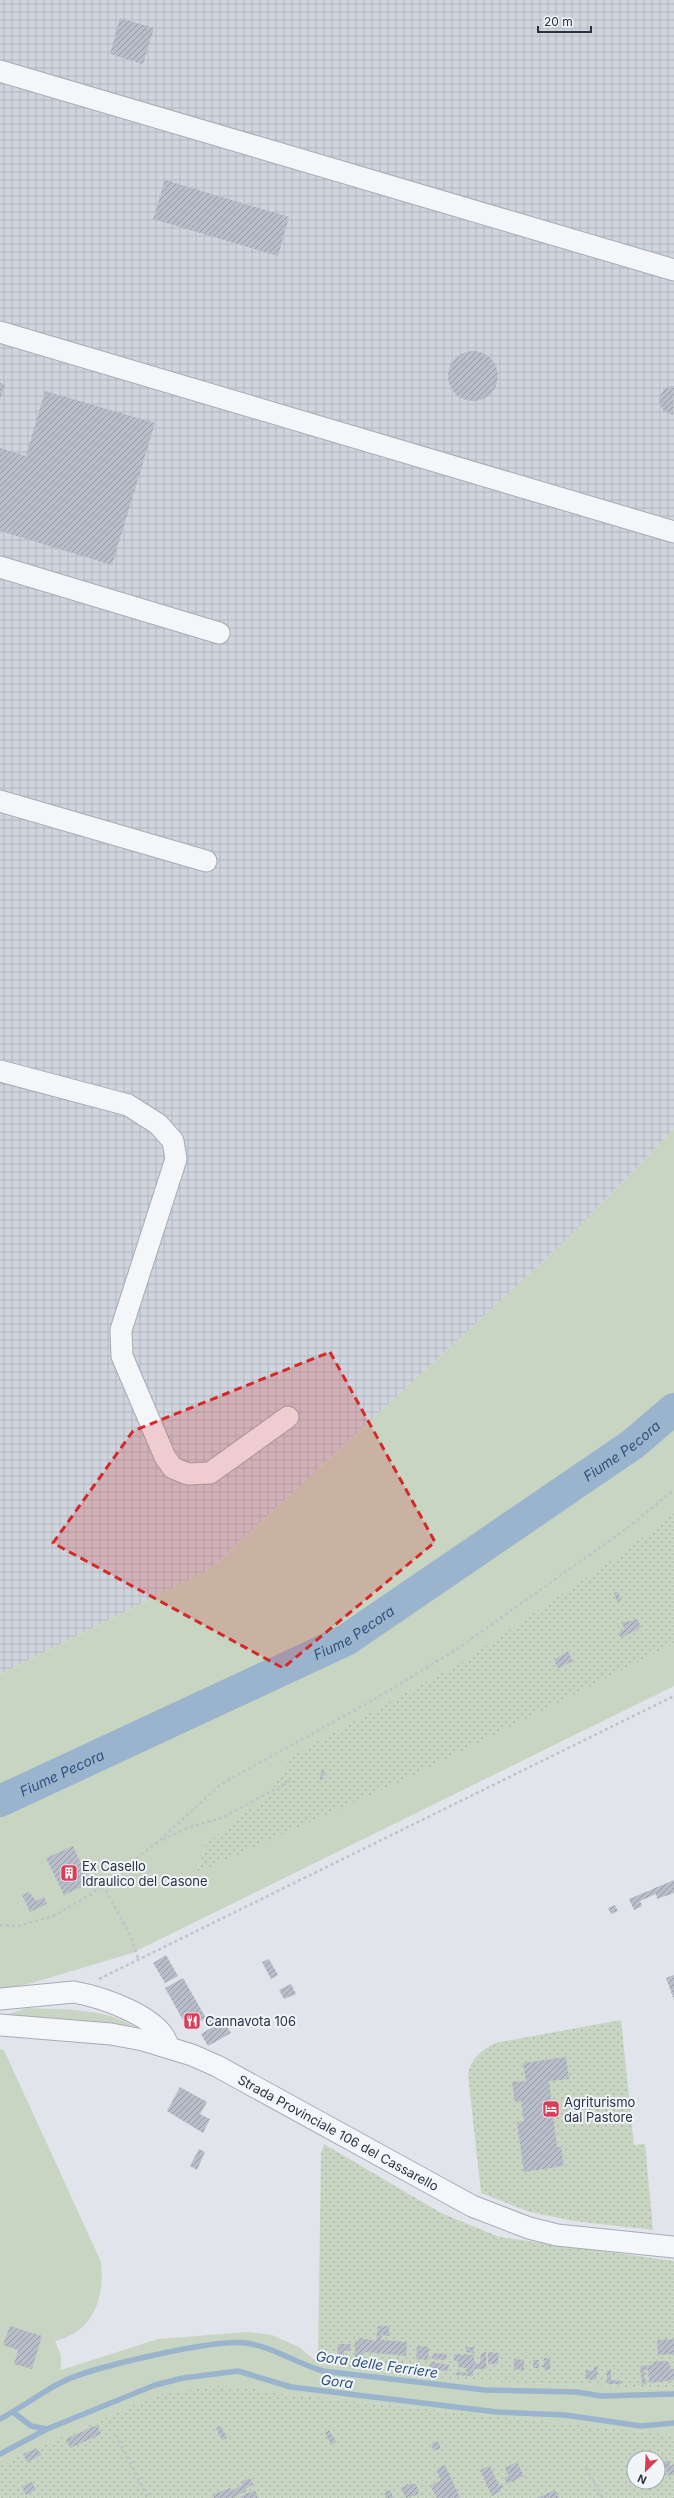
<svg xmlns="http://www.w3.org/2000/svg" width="674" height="2498" font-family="Inter,sans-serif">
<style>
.industrial{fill:url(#industrial-grid)}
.grass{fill:#c7d5c2}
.garden{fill:url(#garden-dots);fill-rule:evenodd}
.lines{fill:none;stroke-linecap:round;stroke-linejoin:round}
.stream{stroke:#9ab4cd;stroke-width:5.5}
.river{stroke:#9ab4cd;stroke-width:32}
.building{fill:url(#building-hatch)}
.minor-casing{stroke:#a6acb6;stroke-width:23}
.path{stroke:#bfc3ca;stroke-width:2.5;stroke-dasharray:3 3;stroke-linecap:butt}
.minor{stroke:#f4f6f9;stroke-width:21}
.marked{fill:#d62828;fill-opacity:0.2;stroke:#d62828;stroke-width:3;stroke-dasharray:8 5;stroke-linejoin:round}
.labels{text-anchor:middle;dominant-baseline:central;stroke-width:4;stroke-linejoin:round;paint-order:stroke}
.poi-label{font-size:13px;fill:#283344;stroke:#f1f4f8;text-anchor:start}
.street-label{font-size:13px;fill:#283344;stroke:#f1f4f8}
.water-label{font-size:14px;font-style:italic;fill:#2f527b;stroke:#f1f4f8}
</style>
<defs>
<pattern id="industrial-grid" width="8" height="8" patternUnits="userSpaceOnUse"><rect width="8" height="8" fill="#cfd4dd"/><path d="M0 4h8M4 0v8" fill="none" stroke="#b2b6bf"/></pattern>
<pattern id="garden-dots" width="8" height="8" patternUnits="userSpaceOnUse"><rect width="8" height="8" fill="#c7d5c2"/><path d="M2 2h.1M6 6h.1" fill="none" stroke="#abb7a8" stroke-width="1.8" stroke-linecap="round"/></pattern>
<pattern id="building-hatch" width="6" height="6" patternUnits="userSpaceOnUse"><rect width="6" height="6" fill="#b8bec9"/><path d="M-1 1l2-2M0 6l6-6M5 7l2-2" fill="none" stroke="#969ba5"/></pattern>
</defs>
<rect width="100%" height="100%" fill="#e1e5eb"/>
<!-- industrial -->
<polygon class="industrial" points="0,0 674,0 674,1129 565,1241 210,1569 0,1674"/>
<!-- grass -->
<g class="grass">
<polygon points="674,1129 674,1513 622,1553 465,1660 293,1755 267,1796 207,1843 196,1872 413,1776 674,1644 674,1686 132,1953 32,1983 0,1990 0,1674 210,1569 565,1241"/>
<path d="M27,2008C60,2010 103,2007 133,2026L6,2015Z"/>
<path d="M0,2049L4,2050L101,2262C105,2299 93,2332 55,2341L61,2356V2370L158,2339L247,2332L272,2335L299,2347L318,2363L454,2380L674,2389V2435L274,2393L246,2387L157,2395L0,2465Z"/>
</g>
<!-- garden -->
<g class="garden">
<polygon points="674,1513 674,1644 413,1776 196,1873 207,1843 267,1796 293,1755 465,1660 622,1553"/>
<path d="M621,2020L634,2145L645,2144L653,2230L574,2221L530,2212L481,2193L468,2074C471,2058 482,2050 495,2043Z"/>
<polygon points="324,2144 441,2213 499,2237 674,2261 674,2389 454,2380 318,2363 321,2153"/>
<path d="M212,2386L246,2387L274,2393L674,2435V2498H0V2465L157,2395ZM634,2458H658V2482H634Z"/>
</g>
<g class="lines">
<!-- stream -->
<g class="stream">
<polyline points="13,2412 31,2426 47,2429 155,2385 183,2378 238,2371 291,2387 497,2412 565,2415 641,2426 674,2423"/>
<path d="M0,2419C21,2408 39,2394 60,2383C90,2367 214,2339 246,2343C274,2347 297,2364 323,2371L485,2390L577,2392L601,2396L674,2394"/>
<polyline points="0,2454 47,2429"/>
</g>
<!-- river -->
<path class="river" id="s1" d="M0,1801L346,1640L633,1444L674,1409"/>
</g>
<!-- building -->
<g class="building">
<polygon points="120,18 154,28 143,64 110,54"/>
<polygon points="165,180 289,217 278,256 153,219"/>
<circle cx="473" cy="376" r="25"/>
<polygon points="0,383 5,385 0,400"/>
<polygon points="672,386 674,386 673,415 664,412 658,400 664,389"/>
<polygon points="45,391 155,423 112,565 0,531 0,448 26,456"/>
<polygon points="618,1592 621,1600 617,1602 614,1593"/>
<polygon points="637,1619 641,1627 621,1638 618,1633 625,1629 621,1623"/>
<polygon points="568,1651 573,1661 558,1668 554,1660"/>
<polygon points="323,1768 325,1775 322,1776 323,1779 319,1780"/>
<polygon points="73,1846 90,1883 64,1895 46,1858"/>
<polygon points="674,1880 674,1893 657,1899 656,1894 640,1901 642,1906 634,1910 629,1899"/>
<polygon points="29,1892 36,1901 44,1897 47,1904 30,1912 22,1895"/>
<polygon points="615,1905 618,1911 611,1914 608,1908"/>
<polygon points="166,1955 178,1976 165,1983 153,1963"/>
<polygon points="269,1959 278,1975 271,1979 262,1962"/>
<polygon points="674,1975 674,2000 666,1978"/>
<polygon points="183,1978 206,2018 188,2029 165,1988"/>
<polygon points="291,1984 296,1994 284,1999 279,1990"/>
<polygon points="215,2017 218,2023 223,2020 231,2033 208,2046 201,2034 213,2027 209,2021"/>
<polygon points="566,2057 569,2079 549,2081 557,2147 561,2147 564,2166 524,2172 517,2122 524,2121 521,2101 515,2102 512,2082 526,2081 523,2063"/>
<polygon points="180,2087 207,2102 200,2114 210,2119 203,2133 167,2111"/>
<polygon points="199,2149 205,2152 197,2170 190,2166"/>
<polygon points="10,2326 42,2336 32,2369 14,2364 18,2350 3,2345"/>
<polygon points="378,2326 389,2326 389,2336 382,2335 381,2340 407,2342 406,2356 365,2352 364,2354 361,2354 360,2361 355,2361 355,2341 359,2341 359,2338 376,2341"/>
<polygon points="674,2339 674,2354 658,2355 657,2340"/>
<polygon points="338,2344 351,2344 351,2351 344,2351 344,2361 337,2360"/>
<polygon points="417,2346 429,2347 428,2360 416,2359"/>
<polygon points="466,2347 474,2347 474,2353 466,2352"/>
<polygon points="486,2352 486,2369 474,2369 474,2363 480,2364 481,2353"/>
<polygon points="488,2352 499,2353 498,2364 488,2364"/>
<polygon points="433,2353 447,2354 446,2360 432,2359"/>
<polygon points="454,2354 474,2355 473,2376 456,2375 456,2372 467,2373 467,2368 458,2367 459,2361 454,2361"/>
<polygon points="317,2355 327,2355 327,2362 317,2361"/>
<polygon points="544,2358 550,2358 550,2370 543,2369"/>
<polygon points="514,2359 524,2360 524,2370 514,2369"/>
<rect x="533" y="2360" width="6" height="8"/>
<polygon points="658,2361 669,2362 670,2369 674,2369 674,2380 649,2383 648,2370 644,2371 646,2384 642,2385 640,2366 653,2365 652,2362"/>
<polygon points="431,2362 449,2365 448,2371 430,2369"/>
<polygon points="594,2366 598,2367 596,2380 585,2379 586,2370 593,2371"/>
<polygon points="607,2370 611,2370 611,2380 622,2381 622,2384 607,2384"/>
<polygon points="97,2425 101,2434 70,2448 66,2439"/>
<polygon points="221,2426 227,2438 222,2440 216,2428"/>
<polygon points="329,2430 336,2442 331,2445 325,2433"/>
<polygon points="438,2441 441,2448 434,2451 431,2444"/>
<polygon points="37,2448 41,2455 27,2462 23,2454"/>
<polygon points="668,2460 671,2466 674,2464 674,2473 669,2476 662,2463"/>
<polygon points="517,2462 524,2476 507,2484 504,2478 509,2476 505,2468"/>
<polygon points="445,2465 460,2498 437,2498 430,2486 441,2480 436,2470"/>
<polygon points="490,2466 499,2485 502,2484 504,2487 500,2489 501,2491 492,2496 480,2470"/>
<polygon points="658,2469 662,2478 658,2480"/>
<polygon points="250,2478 253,2484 245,2489 246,2491 233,2498 213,2498 212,2495 230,2488 232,2491 243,2485 241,2482"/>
<polygon points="32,2482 36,2490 26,2495 22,2487"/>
<polygon points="408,2484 416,2484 419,2494 406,2498 401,2488"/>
<polygon points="255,2490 258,2498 238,2498"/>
<polygon points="390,2490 394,2498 387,2498 384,2493"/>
<polygon points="555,2490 559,2498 537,2498"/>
</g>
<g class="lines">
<defs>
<g id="minor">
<polyline points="0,71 674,270"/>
<polyline points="0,332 674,532"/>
<polyline points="0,567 219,633"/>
<polyline points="0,801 206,861"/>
<polyline points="0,1071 128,1105 158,1124 173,1141 176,1159 121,1330 122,1356 165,1457 173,1468 188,1474 210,1473 288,1417"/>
<path d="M0,1999L74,1992C101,1997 163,2017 168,2047"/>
<path id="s2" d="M0,2025L111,2034L143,2040L192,2055L217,2066L472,2206L529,2228L557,2235L674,2247"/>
</g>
</defs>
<!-- minor casing -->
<use href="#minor" class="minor-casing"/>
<!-- path -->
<g class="path">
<polyline points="163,1840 187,1828 224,1817 291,1780"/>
<polyline points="103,1885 130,1935 138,1958"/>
<polyline points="0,1925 18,1926 53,1916 90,1895 159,1841 221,1784 375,1699 457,1649 626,1529 674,1490"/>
<polyline points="99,1979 674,1696"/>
<polyline points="116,2435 148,2498"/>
<polyline points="586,2468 602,2498"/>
</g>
<!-- minor -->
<use href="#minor" class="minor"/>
</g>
<!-- marked area -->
<path class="marked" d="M330,1352L435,1542L283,1668L53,1543L133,1431Z"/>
<!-- icons -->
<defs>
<symbol id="building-square" viewBox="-11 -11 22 22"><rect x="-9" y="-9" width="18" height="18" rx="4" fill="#d83e58" stroke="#f1f4f8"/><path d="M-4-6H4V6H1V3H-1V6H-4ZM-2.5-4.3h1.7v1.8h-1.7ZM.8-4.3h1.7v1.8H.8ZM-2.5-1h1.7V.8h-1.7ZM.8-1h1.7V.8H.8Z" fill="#fff"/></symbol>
<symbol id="restaurant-square" viewBox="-11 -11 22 22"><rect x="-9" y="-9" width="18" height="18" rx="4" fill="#d83e58" stroke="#f1f4f8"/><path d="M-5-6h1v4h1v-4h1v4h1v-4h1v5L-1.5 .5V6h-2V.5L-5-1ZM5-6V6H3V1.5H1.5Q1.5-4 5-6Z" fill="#fff"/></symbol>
<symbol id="hotel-square" viewBox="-11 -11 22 22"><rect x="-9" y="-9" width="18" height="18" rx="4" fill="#d83e58" stroke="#f1f4f8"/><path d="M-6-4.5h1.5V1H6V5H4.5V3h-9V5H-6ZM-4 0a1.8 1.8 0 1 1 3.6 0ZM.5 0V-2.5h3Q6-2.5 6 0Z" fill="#fff"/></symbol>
</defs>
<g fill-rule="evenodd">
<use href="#building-square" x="59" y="1863" width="20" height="20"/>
<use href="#restaurant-square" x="182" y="2011" width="20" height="20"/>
<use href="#hotel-square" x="541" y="2099" width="20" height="20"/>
</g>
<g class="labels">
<!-- poi labels -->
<g class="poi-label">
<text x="82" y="1866">Ex Casello<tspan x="82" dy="15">Idraulico del Casone</tspan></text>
<text x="205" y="2021">Cannavota 106</text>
<text x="564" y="2102">Agriturismo<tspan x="564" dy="15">dal Pastore</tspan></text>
</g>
<!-- street labels -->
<g class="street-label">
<text stroke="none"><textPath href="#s2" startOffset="361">Strada Provinciale 106 del Cassarello</textPath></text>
</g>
<!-- water labels -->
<g class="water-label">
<text stroke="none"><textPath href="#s1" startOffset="716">Fiume Pecora</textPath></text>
<text stroke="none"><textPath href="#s1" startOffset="392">Fiume Pecora</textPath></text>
<text stroke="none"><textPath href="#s1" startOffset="68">Fiume Pecora</textPath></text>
<text transform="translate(377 2364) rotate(8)">Gora delle Ferriere</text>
<text transform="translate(337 2381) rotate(7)">Gora</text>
</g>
</g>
<!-- north arrow -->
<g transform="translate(646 2470) rotate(204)"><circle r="19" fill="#f1f4f8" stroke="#a1a7b0"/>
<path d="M0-3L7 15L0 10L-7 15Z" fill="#d83e58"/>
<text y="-6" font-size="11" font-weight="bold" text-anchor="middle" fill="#283344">N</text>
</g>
<!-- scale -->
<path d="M538 26v6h53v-6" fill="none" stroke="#283344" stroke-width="2"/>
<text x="544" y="26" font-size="12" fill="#283344" stroke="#f1f4f8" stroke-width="3" paint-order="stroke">20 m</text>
</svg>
